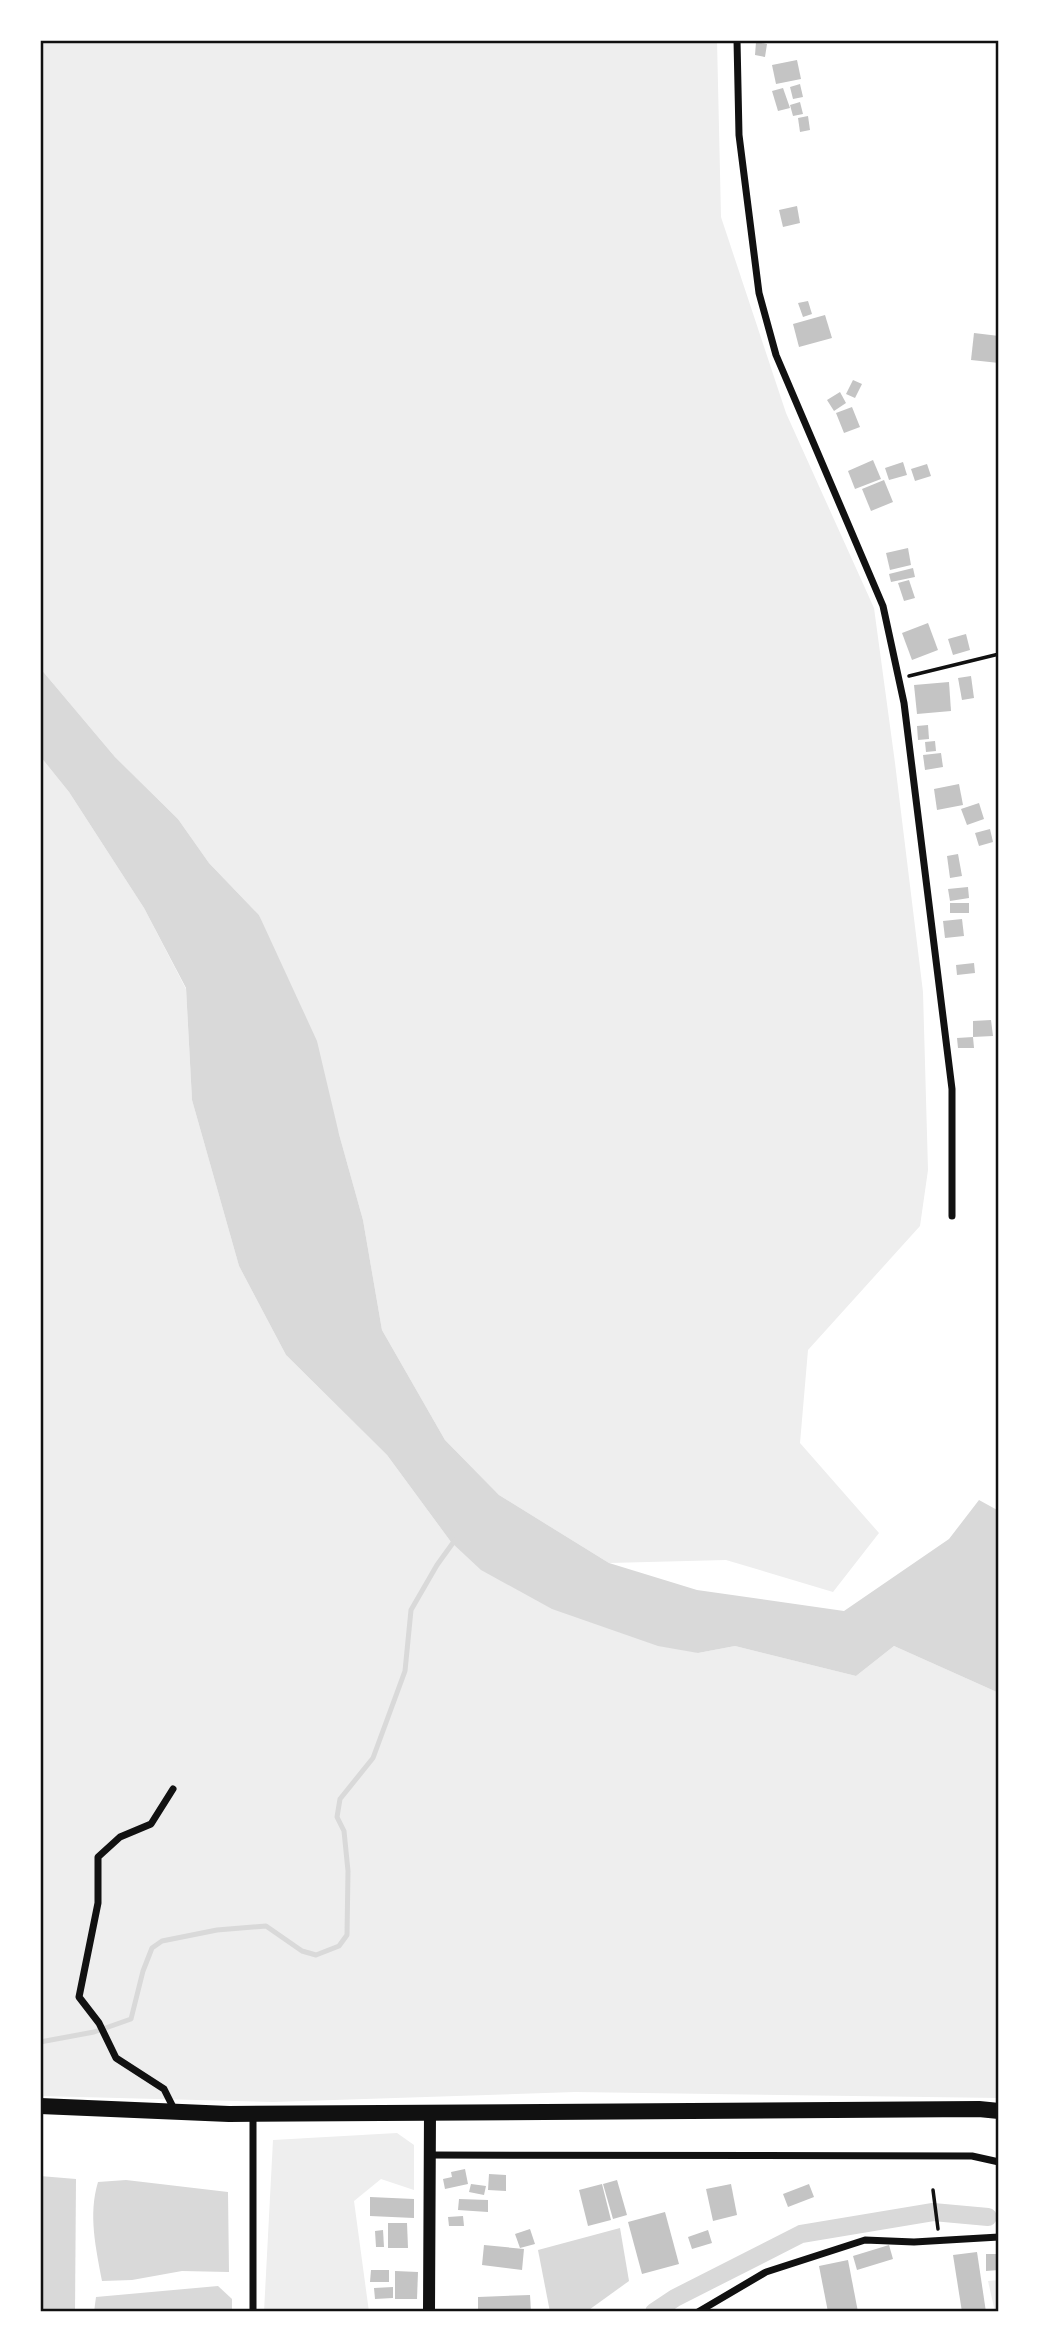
<svg xmlns="http://www.w3.org/2000/svg" width="1039" height="2352" font-family="'Roboto Condensed',sans-serif">
<style>
.green{fill:#eee}
.water{fill:#d9d9d9}
.lines{fill:none;stroke-linecap:round;stroke-linejoin:round}
.stream{stroke:#d9d9d9;stroke-width:5}
.canal{stroke:#d9d9d9;stroke-width:18}
.building{fill:#c4c4c4}
.path{stroke:#111;stroke-width:3.5}
.minor{stroke:#111;stroke-width:7}
.tertiary{stroke:#111;stroke-width:12}
.trunk{stroke:#111;stroke-width:16}
.neatline{fill:none;stroke:#111;stroke-width:2.5}
</style>
<rect width="100%" height="100%" fill="#fff"/>
<!-- green -->
<g class="green">
<polygon points="40,40 717,40 721,217 786,413 874,608 895,763 923,992 928,1170 920,1226 808,1350 800,1443 879,1533 833,1592 726,1560 609,1563 499,1495 445,1440 382,1330 363,1220 339,1134 259,915 209,863 178,819 115,757 40,668"/>
<polygon points="40,756 69,792 144,908 186,989 192,1100 239,1266 286,1355 387,1455 451,1542 698,1653 735,1646 856,1676 894,1646 999,1693 999,2098 575,2092 273,2102 40,2096"/>
<polygon points="397,2133 414,2145 414,2190 381,2179 354,2201 369,2312 264,2312 273,2140"/>
<polygon points="999,2280 999,2312 995,2312 988,2281"/>
</g>
<!-- water -->
<g class="water">
<polygon points="40,668 115,757 178,819 209,863 259,915 317,1041 339,1134 363,1220 382,1330 445,1440 499,1495 609,1563 697,1590 844,1611 949,1539 979,1500 999,1511 999,1693 894,1646 856,1676 735,1646 698,1653 658,1646 552,1609 481,1570 451,1542 387,1455 286,1355 239,1266 192,1100 186,988 144,908 69,792 40,756"/>
<polygon points="40,2176 76,2179 75,2312 40,2312"/>
<path d="M126,2180L228,2192L229,2272L182,2271L132,2280L102,2281C96,2248 88,2215 98,2182Z"/>
<polygon points="620,2228 629,2281 586,2312 550,2312 538,2250"/>
<polygon points="218,2286 232,2299 232,2312 94,2312 96,2297"/>
</g>
<g class="lines">
<!-- stream -->
<polyline class="stream" points="40,2042 94,2032 131,2019 143,1971 152,1948 162,1941 217,1930 266,1926 302,1951 316,1955 339,1946 347,1935 348,1871 344,1831 337,1817 340,1799 373,1758 405,1671 411,1610 437,1565 455,1540"/>
<!-- canal -->
<polyline class="canal" points="654,2312 675,2298 801,2234 933,2212 988,2217"/>
</g>
<!-- building -->
<g class="building">
<polygon points="756,42 767,44 765,57 755,55"/>
<polygon points="797,60 801,79 776,84 772,65"/>
<polygon points="800,84 803,97 793,99 790,87"/>
<polygon points="783,88 790,108 778,111 772,91"/>
<polygon points="800,102 803,114 793,116 790,105"/>
<polygon points="808,116 810,130 800,132 798,118"/>
<polygon points="797,206 800,223 783,227 779,210"/>
<polygon points="808,301 812,314 803,317 798,303"/>
<polygon points="825,315 832,338 799,347 793,324"/>
<polygon points="974,333 999,336 999,363 971,360"/>
<polygon points="853,380 862,384 855,398 846,394"/>
<polygon points="840,392 846,403 834,411 827,400"/>
<polygon points="852,407 860,427 844,433 836,413"/>
<polygon points="873,460 881,479 855,489 848,471"/>
<polygon points="903,462 907,475 889,480 885,468"/>
<polygon points="927,464 931,476 915,481 911,469"/>
<polygon points="884,480 893,502 871,511 862,489"/>
<polygon points="908,548 911,565 890,570 886,553"/>
<polygon points="913,568 915,577 891,582 889,574"/>
<polygon points="909,580 915,598 904,601 898,583"/>
<polygon points="928,623 938,650 912,660 902,633"/>
<polygon points="966,634 970,650 953,655 948,639"/>
<polygon points="971,676 974,698 962,700 958,678"/>
<polygon points="949,682 951,711 917,714 914,685"/>
<polygon points="928,725 929,739 918,740 917,726"/>
<polygon points="935,741 936,751 926,752 925,742"/>
<polygon points="941,753 943,767 925,770 923,755"/>
<polygon points="959,784 963,805 937,810 934,789"/>
<polygon points="979,803 984,819 967,825 961,809"/>
<polygon points="990,829 993,842 979,846 975,833"/>
<polygon points="958,854 962,876 950,878 947,856"/>
<polygon points="968,887 969,898 950,901 948,889"/>
<rect x="950" y="903" width="19" height="10"/>
<polygon points="962,919 964,936 945,938 943,921"/>
<polygon points="974,963 975,973 957,975 956,965"/>
<polygon points="991,1020 993,1036 973,1037 973,1021"/>
<polygon points="973,1037 974,1048 958,1048 957,1038"/>
<polygon points="465,2169 468,2184 445,2189 443,2179 452,2177 451,2172"/>
<polygon points="489,2174 506,2175 506,2191 488,2190"/>
<polygon points="617,2180 627,2215 613,2219 603,2184"/>
<polygon points="471,2184 486,2186 484,2195 469,2192"/>
<polygon points="602,2184 611,2220 588,2226 579,2190"/>
<polygon points="731,2184 737,2215 713,2221 706,2189"/>
<polygon points="809,2184 814,2197 788,2207 783,2194"/>
<polygon points="370,2197 414,2199 414,2218 370,2216"/>
<polygon points="459,2199 488,2200 488,2212 458,2210"/>
<polygon points="665,2212 679,2264 642,2274 628,2222"/>
<polygon points="463,2216 464,2226 449,2226 448,2217"/>
<polygon points="388,2223 407,2223 408,2248 388,2248"/>
<polygon points="530,2229 535,2244 520,2248 515,2234"/>
<polygon points="383,2230 384,2247 376,2247 375,2231"/>
<polygon points="708,2230 712,2243 692,2249 688,2237"/>
<polygon points="484,2245 524,2249 522,2270 482,2265"/>
<polygon points="889,2245 893,2259 857,2270 853,2256"/>
<polygon points="977,2252 986,2312 962,2312 953,2255"/>
<polygon points="986,2254 999,2254 999,2270 986,2271"/>
<polygon points="848,2260 858,2312 828,2312 819,2266"/>
<polygon points="371,2270 389,2270 389,2282 370,2282"/>
<polygon points="395,2271 418,2272 417,2299 395,2299"/>
<polygon points="393,2287 393,2298 375,2299 374,2288"/>
<polygon points="530,2295 531,2312 478,2312 478,2297"/>
</g>
<g class="lines">
<!-- path -->
<g class="path">
<polyline points="909,676 999,654"/>
<polyline points="933,2190 938,2229"/>
</g>
<!-- minor -->
<g class="minor">
<polyline points="737,40 739,135 759,293 776,355 883,606 904,703 952,1089 952,1216"/>
<polyline points="173,1789 151,1824 120,1837 98,1857 98,1903 79,1997 99,2023 116,2058 164,2089 175,2111"/>
<polyline points="429,2155 972,2156 999,2162"/>
<polyline points="253,2312 253,2115"/>
<polyline points="698,2312 766,2272 865,2240 914,2242 999,2237"/>
</g>
<!-- tertiary -->
<polyline class="tertiary" points="429,2312 430,2112"/>
<!-- trunk -->
<polyline class="trunk" points="40,2106 229,2114 979,2109 999,2111"/>
</g>
<!-- border -->
<rect width="1039" height="2352" fill="none" stroke="#ffffff" stroke-width="84"/>
<rect x="42" y="42" width="955" height="2268" class="neatline"/>
</svg>
